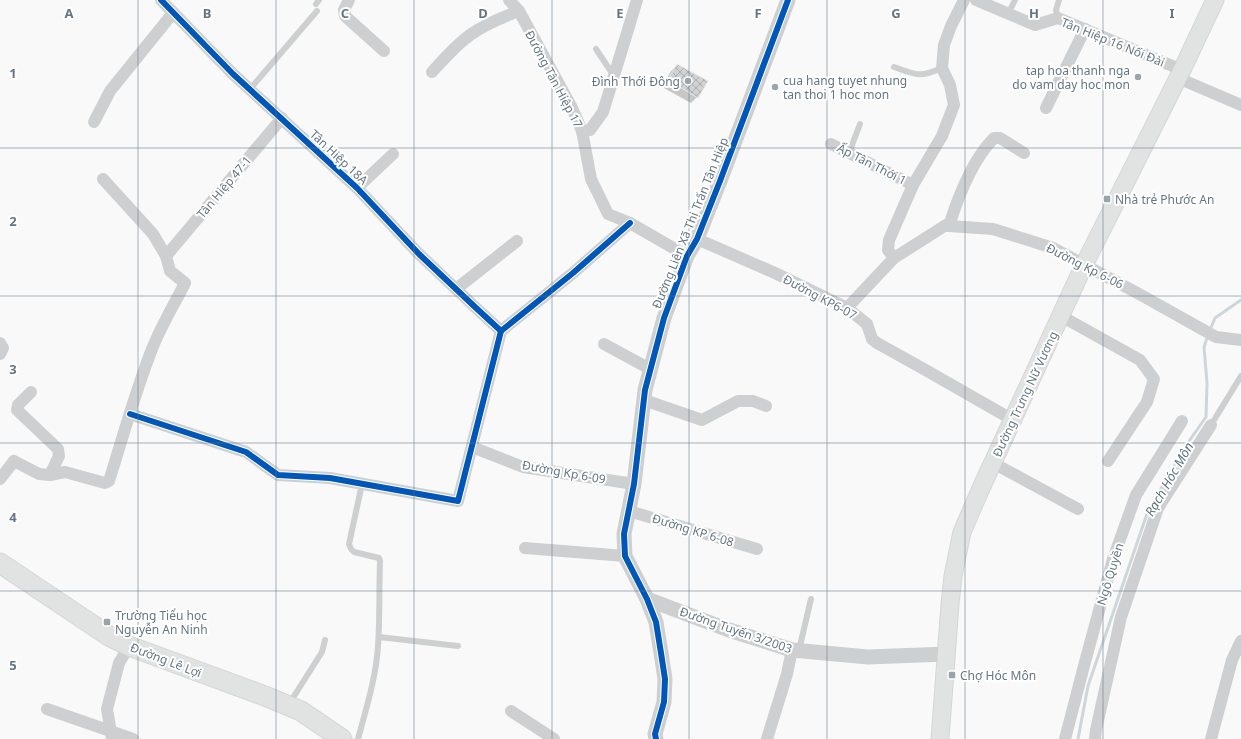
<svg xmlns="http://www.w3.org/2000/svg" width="1241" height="739" font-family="'Noto Sans',sans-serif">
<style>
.shadow{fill:#0003}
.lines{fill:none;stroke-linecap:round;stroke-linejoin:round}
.stream{stroke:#ced6d9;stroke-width:3}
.building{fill:url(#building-cross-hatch);stroke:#e8e8e8}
.secondary-casing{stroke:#d5d6d7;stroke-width:19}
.primary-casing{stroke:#d5d6d7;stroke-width:21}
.service{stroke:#cecfd0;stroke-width:6}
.minor{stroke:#cecfd0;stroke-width:12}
.tertiary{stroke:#cecfd0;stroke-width:15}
.secondary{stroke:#e1e2e2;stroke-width:17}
.primary{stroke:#e1e2e2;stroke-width:19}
.cycleway-casing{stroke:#fff;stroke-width:8}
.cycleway{stroke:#0057b8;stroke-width:6}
.grid{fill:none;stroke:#657683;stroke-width:1;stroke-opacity:0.55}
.poi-dot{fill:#99a4ac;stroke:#fff;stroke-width:1.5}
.labels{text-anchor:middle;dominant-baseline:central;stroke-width:4;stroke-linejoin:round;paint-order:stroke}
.street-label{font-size:12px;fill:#657683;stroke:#fff}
.poi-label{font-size:12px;fill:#657683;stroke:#fff;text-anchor:start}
.water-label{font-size:13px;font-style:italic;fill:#60757c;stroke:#fff}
.grid-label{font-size:13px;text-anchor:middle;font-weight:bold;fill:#657683;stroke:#fff;stroke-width:4;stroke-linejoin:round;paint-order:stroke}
</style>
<defs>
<pattern id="building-cross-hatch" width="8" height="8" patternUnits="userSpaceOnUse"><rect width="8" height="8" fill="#d0d2d3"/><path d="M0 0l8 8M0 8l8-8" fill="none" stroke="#acafb1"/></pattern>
</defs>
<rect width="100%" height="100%" fill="#f9f9f9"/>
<!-- shadow -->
<polygon class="shadow" points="678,65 697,97 691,103 662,87 671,71"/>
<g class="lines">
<!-- stream -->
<g class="stream">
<polyline points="1210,330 1215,318 1241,300"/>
<polyline points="1078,739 1088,686 1148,511 1187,444 1206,417 1207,383 1204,347 1208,335"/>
</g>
</g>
<!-- building -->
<polygon class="building" points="677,64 708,81 698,98 668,80"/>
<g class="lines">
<defs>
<polyline id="secondary" points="940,739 950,604 953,576 962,532 982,486 1084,265 1182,70 1215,0"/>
<polyline id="primary" points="0,563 109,636 129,646 265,696 301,711 342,739"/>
</defs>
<!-- secondary casing -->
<use href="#secondary" class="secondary-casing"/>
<!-- primary casing -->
<use href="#primary" class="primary-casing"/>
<!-- service -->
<g class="service">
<polyline points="316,4 319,0"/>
<polyline points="1008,14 1015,0"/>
<polyline points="1058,18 1056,10 1059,0"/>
<polyline points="596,49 614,76"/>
<path d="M894,67C917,75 919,78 942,68"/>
<polyline points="250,89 317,11"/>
<polyline points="849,153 860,124"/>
<polyline points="1211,425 1241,376"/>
<polyline points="379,637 458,646"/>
<polyline points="799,650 811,599"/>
<polyline points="289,704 322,652 325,640"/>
<path d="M358,739C366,709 376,678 378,646C380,618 379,589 380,561L379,558L354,552L351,549L349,544L362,484"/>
</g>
<!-- minor -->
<g class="minor">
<polyline points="161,0 233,74 357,188 419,254 475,307 501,331"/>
<polyline points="349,0 344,10 345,16 384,51"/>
<polyline points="509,0 519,11 572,108 582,131 591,179 608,214 630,223 687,256"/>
<polyline points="976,0 1035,25 1058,18 1182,70"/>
<path d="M432,72C444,59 456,45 470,35C484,25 503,17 519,11"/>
<polyline points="1178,78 1241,105"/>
<polyline points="1046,108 1085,29"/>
<polyline points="94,122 110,91 173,13"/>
<polyline points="582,131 590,130 603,112 637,0"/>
<polyline points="831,144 913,185"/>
<polyline points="357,188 393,154"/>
<path d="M949,226C958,197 973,159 994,138H1000L1024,153"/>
<polyline points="697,239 775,273 847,308 867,324 872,339 877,343 922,368 1013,420"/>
<polyline points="166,256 282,118"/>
<polyline points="894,258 888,250 889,240 913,185 942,136 954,105 950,85 942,68 944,45 951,26 964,0"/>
<polyline points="456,289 517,241"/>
<polyline points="847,308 894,258 946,225 949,226 993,229 1053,248 1141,295 1216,337 1241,340"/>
<polyline points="1061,316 1140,360 1154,379 1147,402 1108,461"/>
<polyline points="0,343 3,348 0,354"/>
<polyline points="604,344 650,369"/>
<polyline points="31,392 18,405 17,410 58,449 59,456 50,475"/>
<polyline points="644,400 702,420 738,401 753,401 766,406"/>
<polyline points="130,414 246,452 278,475 330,478 458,501 501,331 573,273 630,223"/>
<polyline points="472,447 523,467 634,484"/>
<polyline points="993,463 1078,509"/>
<path d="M0,479L14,461L39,474L50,475L65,472L105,483L109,481C123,437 135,392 152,349C161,326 174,305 185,283L170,271L166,256L153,234L103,179"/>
<polyline points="629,511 757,549"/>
<polyline points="525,548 625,556"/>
<polyline points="47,709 133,739"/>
<polyline points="511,711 554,739"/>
<polyline points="112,739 107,709 119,663 129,646"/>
<polyline points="767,739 787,674 792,650"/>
<polyline points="1065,739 1085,662 1113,559 1136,495 1182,421"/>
<polyline points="1095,739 1096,730 1121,617 1158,508 1211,425"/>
<polyline points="1211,739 1232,660 1241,641"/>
</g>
<!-- tertiary -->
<g class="tertiary">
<polyline points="647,599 729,630 792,650 868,657 947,654"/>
<polyline points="656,739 655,734 664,702 665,679 661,653 656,622 647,599 625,556 624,534 634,484 645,390 664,318 687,256 697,239 720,181 788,0"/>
</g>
<!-- secondary -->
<use href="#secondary" class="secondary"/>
<!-- primary -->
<use href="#primary" class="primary"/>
<defs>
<g id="cycleway">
<polyline points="161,0 233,74 357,188 419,254 475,307 501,331"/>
<polyline points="130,414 246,452 278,475 330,478 458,501 501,331 573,273 630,223"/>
<polyline points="656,739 655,734 664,702 665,679 661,653 656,622 647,599 625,556 624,534 634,484 645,390 664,318 687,256 697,239 720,181 788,0"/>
</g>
</defs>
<!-- cycleway casing -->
<use href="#cycleway" class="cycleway-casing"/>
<!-- cycleway -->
<use href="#cycleway" class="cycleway"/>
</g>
<!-- grid -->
<path class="grid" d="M138,0V739M276,0V739M414,0V739M552,0V739M689,0V739M827,0V739M965,0V739M1103,0V739M0,148H1241M0,296H1241M0,443H1241M0,591H1241"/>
<!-- markers -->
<g class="poi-dot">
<circle cx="1138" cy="77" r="4"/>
<circle cx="688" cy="81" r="4"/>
<circle cx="775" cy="87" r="4"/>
<rect x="1103" y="195" width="8" height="8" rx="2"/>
<rect x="103" y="618" width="8" height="8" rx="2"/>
<rect x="948" y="671" width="8" height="8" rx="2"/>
</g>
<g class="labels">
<!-- street labels -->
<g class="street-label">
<text transform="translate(1113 42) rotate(22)">Tân Hiệp 16 Nối Đài</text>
<text transform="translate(554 79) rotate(62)">Đường Tân Hiệp 17</text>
<text transform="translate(339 157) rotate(43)">Tân Hiệp 18A</text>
<text transform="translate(872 164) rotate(27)">Ấp Tân Thới 1</text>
<text transform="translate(224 187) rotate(-50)">Tân Hiệp 47-1</text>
<text transform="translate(690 223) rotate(-68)">Đường Liên Xã Thị Trấn Tân Hiệp</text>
<text transform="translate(1085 266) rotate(27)">Đường Kp 6-06</text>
<text transform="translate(820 297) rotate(28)">Đường KP6-07</text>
<text transform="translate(1025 394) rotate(-65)">Đường Trưng Nữ Vương</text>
<text transform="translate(564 472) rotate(10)">Đường Kp 6-09</text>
<text transform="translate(693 530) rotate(17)">Đường KP 6-08</text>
<text transform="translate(1110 574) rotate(-73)">Ngô Quyền</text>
<text transform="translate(736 630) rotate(19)">Đường Tuyến 3/2003</text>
<text transform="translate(166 660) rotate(21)">Đường Lê Lợi</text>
</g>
<!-- poi labels -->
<g class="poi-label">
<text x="1130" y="70" text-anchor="end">tap hoa thanh nga<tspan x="1130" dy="14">do vam day hoc mon</tspan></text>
<text x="783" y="80">cua hang tuyet nhung<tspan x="783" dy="14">tan thoi 1 hoc mon</tspan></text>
<text x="680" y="81" text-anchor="end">Đình Thới Đông</text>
<text x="1115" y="199">Nhà trẻ Phước An</text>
<text x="115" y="615">Trường Tiểu học<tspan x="115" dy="14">Nguyễn An Ninh</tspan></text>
<text x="960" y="675">Chợ Hóc Môn</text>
</g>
<!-- water labels -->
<g class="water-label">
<text transform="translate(1169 479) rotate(-60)">Rạch Hóc Môn</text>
</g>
</g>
<g class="grid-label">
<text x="69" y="18">A</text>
<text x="207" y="18">B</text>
<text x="345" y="18">C</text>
<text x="483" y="18">D</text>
<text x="620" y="18">E</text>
<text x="758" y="18">F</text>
<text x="896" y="18">G</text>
<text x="1034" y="18">H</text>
<text x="1172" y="18">I</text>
<text x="13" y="78">1</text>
<text x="13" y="226">2</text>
<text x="13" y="374">3</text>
<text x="13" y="522">4</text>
<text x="13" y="670">5</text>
</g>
</svg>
